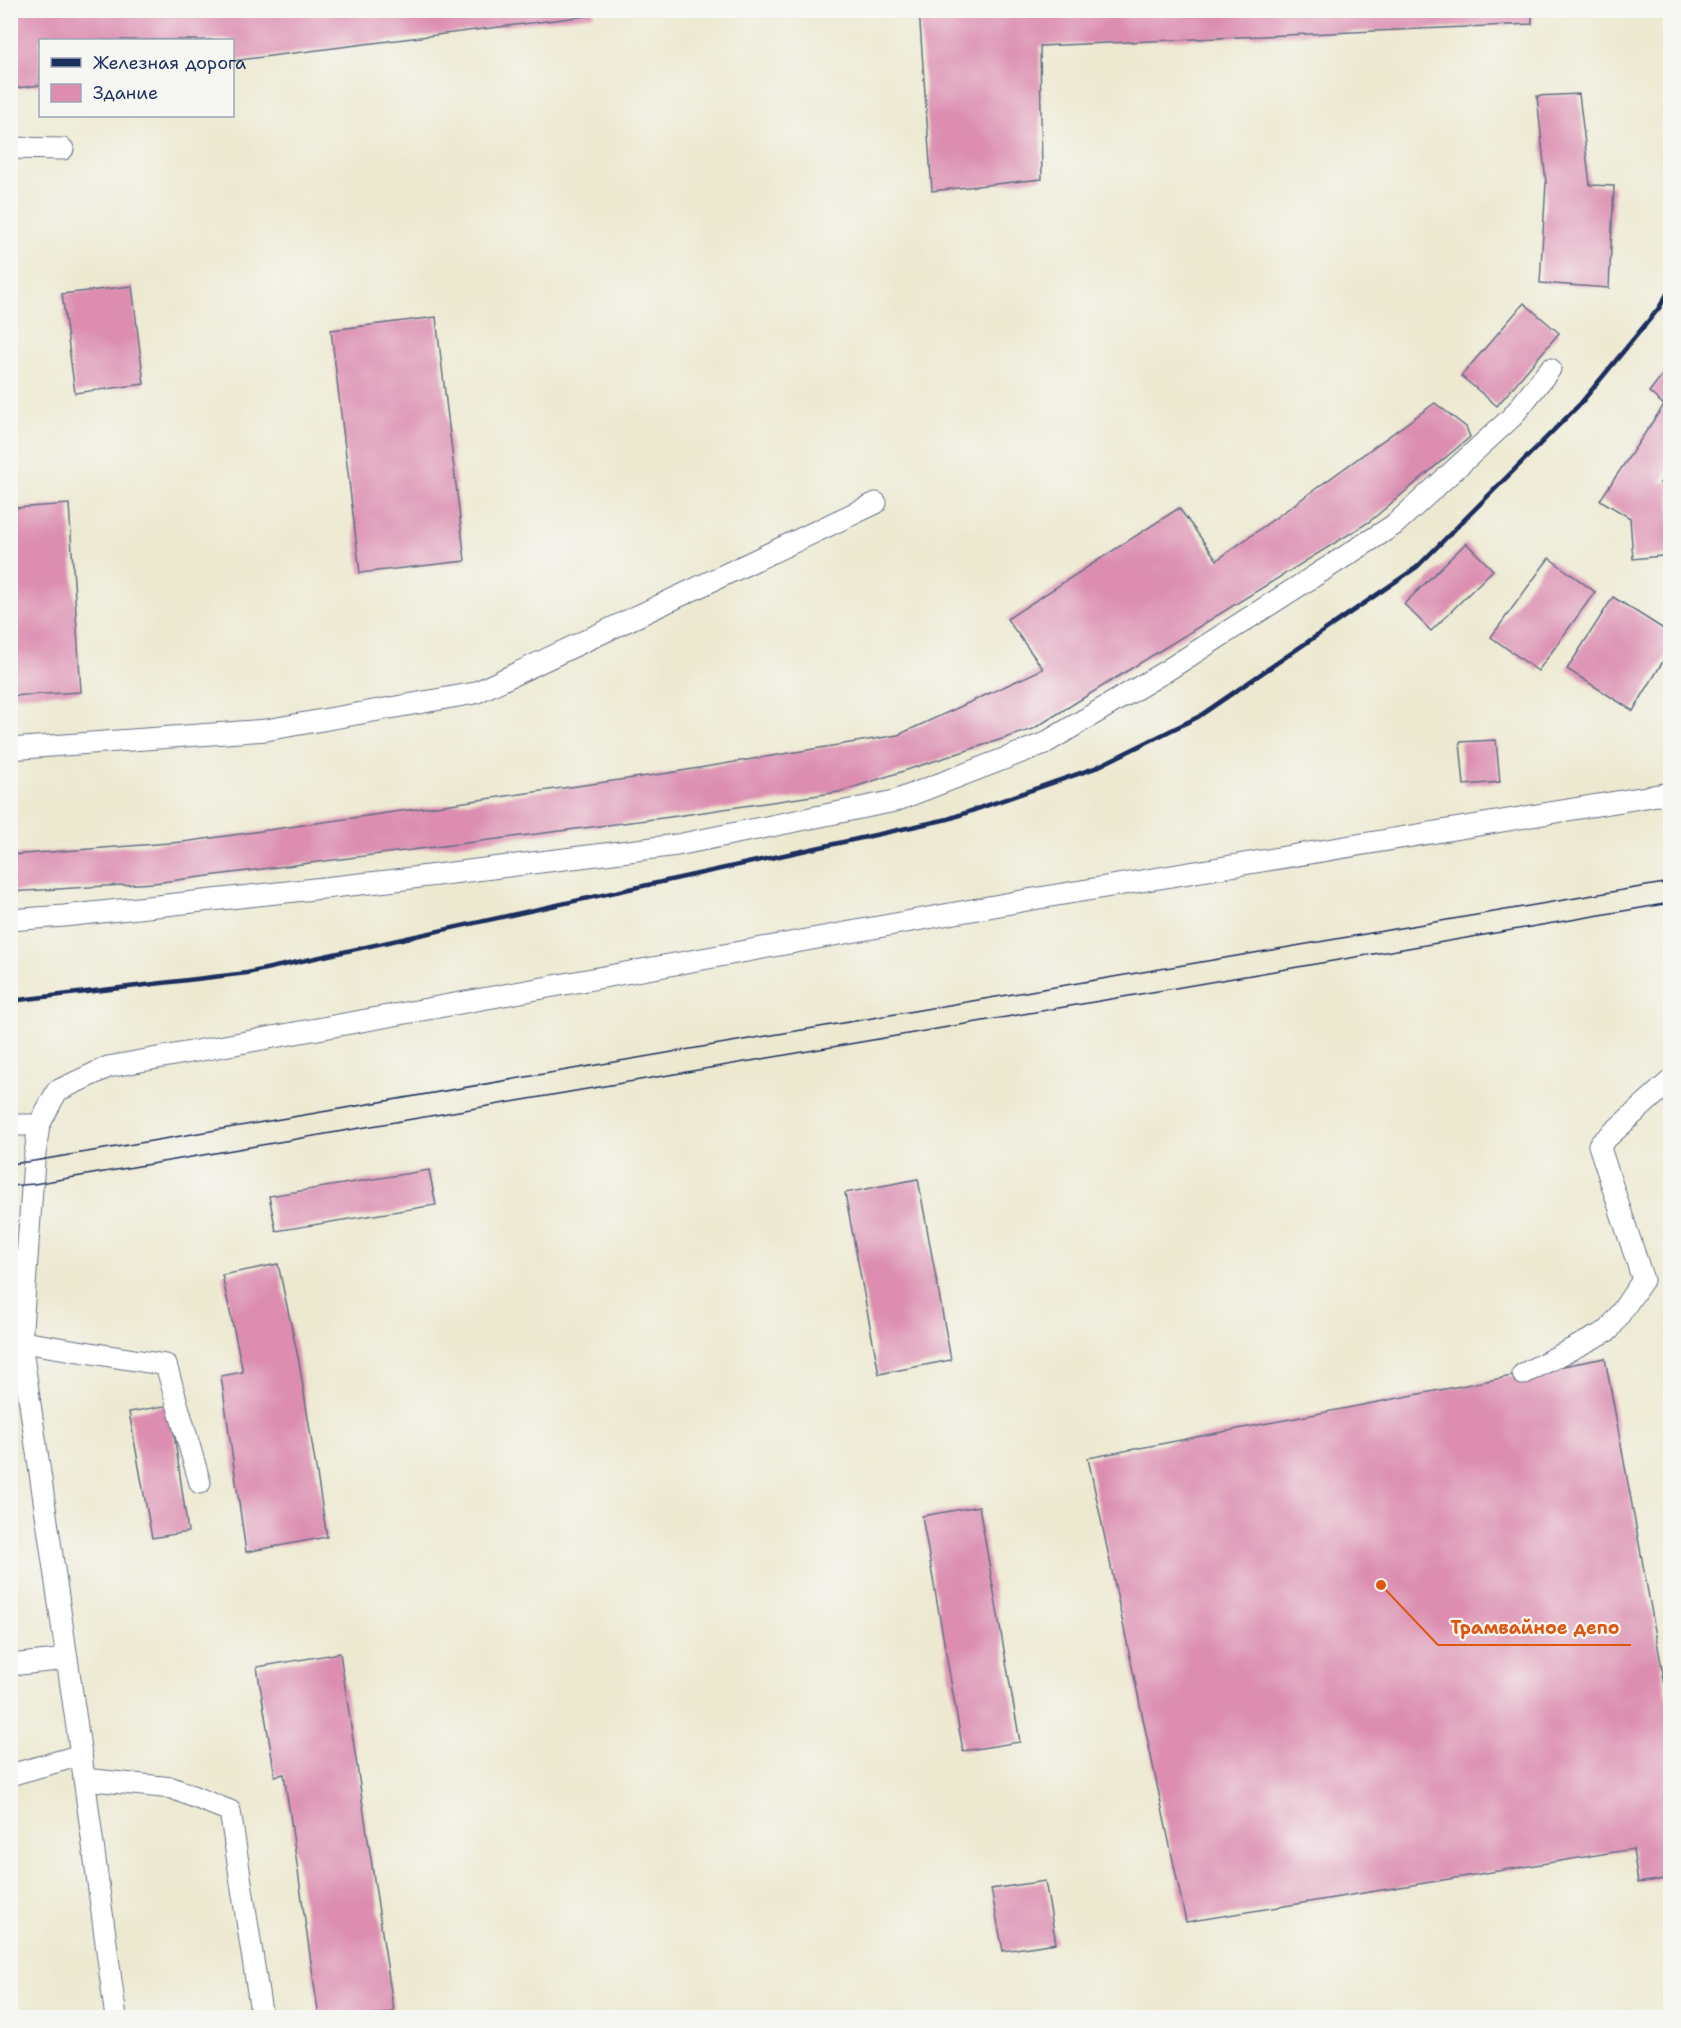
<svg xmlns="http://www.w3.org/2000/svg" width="1681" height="2028" font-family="'Shantell Sans',sans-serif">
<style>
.building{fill:#dc8db0}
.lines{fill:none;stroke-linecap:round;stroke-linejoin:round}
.lane-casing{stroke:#647086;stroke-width:23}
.lane{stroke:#fff;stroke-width:21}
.tram{stroke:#1b2f5e;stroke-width:1.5}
.rail{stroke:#1b2f5e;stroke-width:4.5}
.leader{fill:none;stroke:#de5710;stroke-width:2}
.callout-dot{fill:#de5710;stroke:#f6f6f2;stroke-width:2}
.callout-label{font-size:18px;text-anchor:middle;font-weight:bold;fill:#de5710;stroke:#f6f6f2;stroke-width:4.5;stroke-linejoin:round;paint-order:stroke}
</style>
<rect width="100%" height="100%" fill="#f6f6f2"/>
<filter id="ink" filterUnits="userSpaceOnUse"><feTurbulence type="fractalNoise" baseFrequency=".0167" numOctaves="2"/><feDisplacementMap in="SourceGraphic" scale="12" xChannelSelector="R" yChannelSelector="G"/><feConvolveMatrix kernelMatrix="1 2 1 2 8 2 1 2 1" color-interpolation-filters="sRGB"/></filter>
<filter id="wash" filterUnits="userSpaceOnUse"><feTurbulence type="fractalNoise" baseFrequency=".008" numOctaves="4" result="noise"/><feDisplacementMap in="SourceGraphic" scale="24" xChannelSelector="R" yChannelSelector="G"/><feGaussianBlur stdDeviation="1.35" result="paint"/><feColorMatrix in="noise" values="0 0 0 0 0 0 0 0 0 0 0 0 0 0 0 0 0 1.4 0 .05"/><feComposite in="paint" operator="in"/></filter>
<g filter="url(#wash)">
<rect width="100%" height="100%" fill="#ede9d1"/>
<g id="blocks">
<!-- building -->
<g class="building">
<polygon points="10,10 593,10 594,15 232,61 232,40 40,40 40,85 10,89"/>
<polygon points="919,10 1532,10 1532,24 1040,46 1042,179 932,191"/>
<polygon points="1579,94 1590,185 1614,186 1609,288 1540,283 1546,183 1537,96"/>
<polygon points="132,286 144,384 75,393 62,294"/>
<polygon points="1524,303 1559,333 1497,406 1461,376"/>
<polygon points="436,317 465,561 360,573 331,330"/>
<polygon points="1670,365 1670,469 1660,483 1670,481 1670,555 1633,559 1630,518 1600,500 1664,405 1649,392"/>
<polygon points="1435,403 1466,427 1470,437 1369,522 1033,729 839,792 670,817 154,883 10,892 10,855 183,842 669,773 898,735 1043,669 1007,619 1179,508 1217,560"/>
<polygon points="10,462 12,462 15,508 69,504 81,692 10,696"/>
<polygon points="1466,543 1493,570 1431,631 1404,604"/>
<polygon points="1549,558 1595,592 1538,671 1491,637"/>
<polygon points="1613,597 1670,633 1670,650 1633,711 1567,669"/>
<polygon points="1496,740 1500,782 1464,785 1460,742"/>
<polygon points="429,1170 436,1205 276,1231 269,1196"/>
<polygon points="918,1179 951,1360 879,1374 845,1193"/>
<polygon points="278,1264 299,1362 327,1537 246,1552 221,1376 243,1372 222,1275"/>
<polygon points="1605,1358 1670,1712 1670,1878 1638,1883 1633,1849 1186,1922 1088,1458"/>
<polygon points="170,1405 188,1532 152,1538 129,1412"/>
<polygon points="979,1506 1020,1742 963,1751 922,1516"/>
<polygon points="340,1653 394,2012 360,2018 319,2018 284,1774 275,1776 257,1667"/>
<polygon points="1045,1881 1056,1943 1003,1951 991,1889"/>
</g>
</g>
</g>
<g filter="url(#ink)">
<use href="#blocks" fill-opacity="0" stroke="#647086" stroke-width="1.5"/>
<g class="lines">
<defs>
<g id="lane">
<polyline points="10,148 63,149"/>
<polyline points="10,749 266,730 475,693 876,503"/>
<polyline points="10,920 64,916 388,881 677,845 895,801 1045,743 1166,671 1394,525 1512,417 1550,369"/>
<polyline points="10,1125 39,1125"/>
<polyline points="10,1340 166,1365 200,1483"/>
<polyline points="1523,1374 1609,1330 1643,1280 1599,1145 1670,1081"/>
<polyline points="10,1665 67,1659"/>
<polyline points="10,1775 81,1755"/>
<polyline points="84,1779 172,1788 230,1811 262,2018"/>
<polyline points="116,2018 81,1755 21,1342 34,1161 39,1125 57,1091 108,1067 1027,900 1670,793"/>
</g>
</defs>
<!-- lane casing -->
<use href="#lane" class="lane-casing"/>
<!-- lane -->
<use href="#lane" class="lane"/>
<!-- tram -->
<g class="tram">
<polyline points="10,1164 34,1161 1670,882"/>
<polyline points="10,1186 34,1184 1670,903"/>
</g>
<!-- rail -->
<polyline class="rail" points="10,1001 247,973 948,819 1095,768 1198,717 1417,567 1581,403 1659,308 1670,289"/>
</g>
</g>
<!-- callouts -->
<path class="leader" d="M1381 1585L1438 1645H1631"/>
<circle class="callout-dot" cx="1381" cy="1585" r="6"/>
<g class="callout-label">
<text x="1535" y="1634">Трамвайное депо</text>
</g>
<!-- margin -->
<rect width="1681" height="2028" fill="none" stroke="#f6f6f2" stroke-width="36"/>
<!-- legend -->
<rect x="39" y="39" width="195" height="78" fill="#f6f6f2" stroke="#9ea6b7" stroke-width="1.5"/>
<rect x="51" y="58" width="30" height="9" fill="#1b2f5e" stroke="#9ea6b7" stroke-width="1.5"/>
<text x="93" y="69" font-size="18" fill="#1b2f5e">Железная дорога</text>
<rect x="51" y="84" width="30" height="18" fill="#dc8db0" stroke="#9ea6b7" stroke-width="1.5"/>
<text x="93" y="99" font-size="18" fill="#1b2f5e">Здание</text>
</svg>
